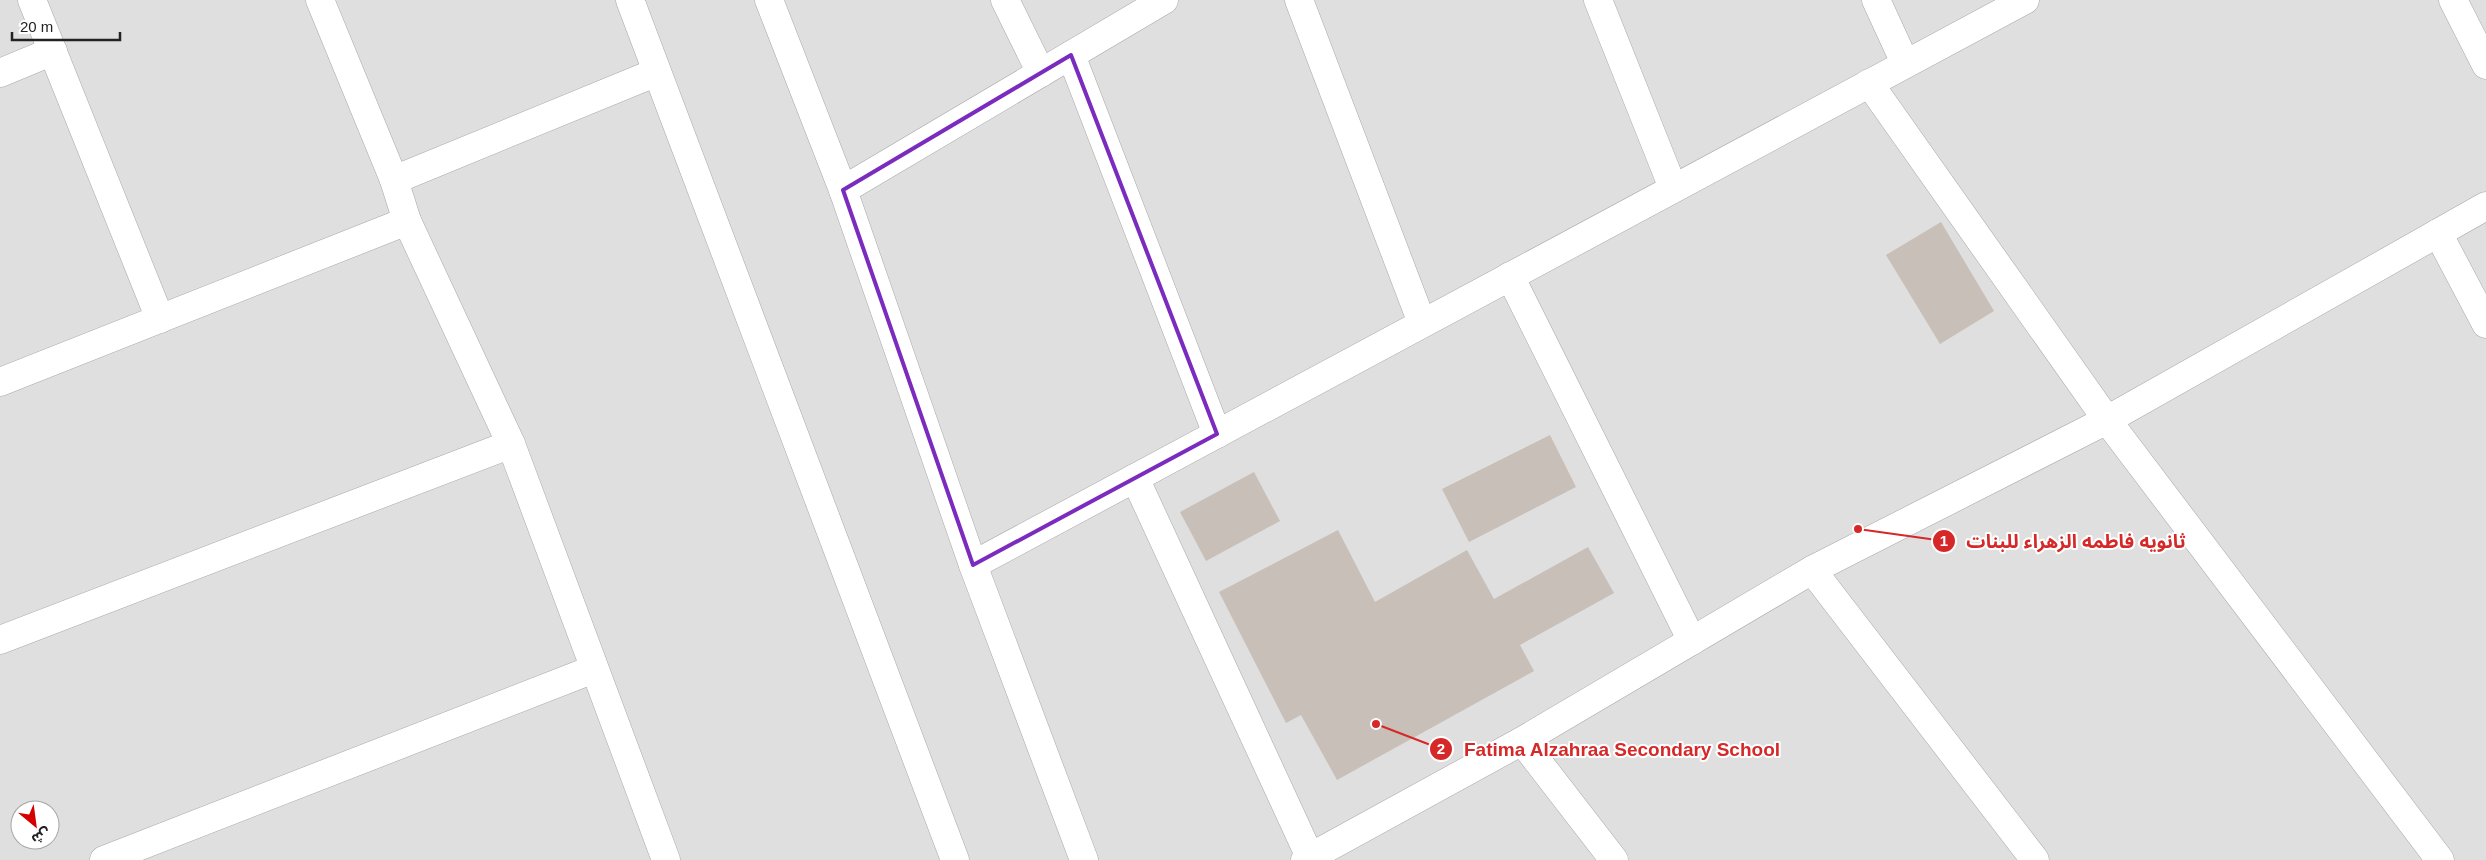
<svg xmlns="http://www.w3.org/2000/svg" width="2486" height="860" font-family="Helvetica,'Noto Sans Arabic',sans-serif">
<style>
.residential{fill:#e0dfdf;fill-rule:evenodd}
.building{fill:#c7bfb8}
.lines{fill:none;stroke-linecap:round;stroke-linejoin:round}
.street-casing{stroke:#a9a9a9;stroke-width:29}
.street{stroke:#fff;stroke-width:28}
.marked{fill:none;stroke:#7b2cbf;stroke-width:4;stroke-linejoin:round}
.leader{fill:none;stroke:#d62828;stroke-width:2}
.callout-dot{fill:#d62828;stroke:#fff;stroke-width:2}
.mark-label{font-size:15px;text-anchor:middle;font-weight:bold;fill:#fff}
.callout-label{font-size:19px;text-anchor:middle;font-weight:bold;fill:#d62828;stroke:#fff;stroke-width:4;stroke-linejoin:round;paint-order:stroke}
</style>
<rect width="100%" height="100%" fill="#f2efe9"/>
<!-- residential -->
<path class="residential" d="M0,0H2486V860H0ZM20,810H50V840H20Z"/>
<!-- building -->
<g class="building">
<polygon points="1941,222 1994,311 1940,344 1886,255"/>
<polygon points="1550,435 1576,487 1469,542 1442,489"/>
<polygon points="1254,472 1280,521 1206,561 1180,512"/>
<polygon points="1338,530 1375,602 1467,550 1494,599 1588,547 1614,593 1520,645 1534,671 1337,780 1301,715 1286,723 1219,592"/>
</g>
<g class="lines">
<defs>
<g id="street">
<polyline points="32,0 160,319"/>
<polyline points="320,0 394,180 407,221 511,444 666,860"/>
<polyline points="630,0 955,860"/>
<polyline points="769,0 843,190 973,565 1084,860"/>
<polyline points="1005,0 1041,73"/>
<polyline points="1299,0 1422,323"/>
<polyline points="1598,0 1673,188"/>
<polyline points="1876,0 1905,63"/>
<polyline points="2453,0 2486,65"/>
<polyline points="1071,55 1217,434"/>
<polyline points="0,73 53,51"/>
<polyline points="1869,83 2107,420 2440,860"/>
<polyline points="394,180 657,72"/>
<polyline points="843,190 1164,0"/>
<polyline points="2438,233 2486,324"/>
<polyline points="1510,276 1692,641"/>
<polyline points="0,382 407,221"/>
<polyline points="1135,478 1310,857"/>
<polyline points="973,565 2025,0"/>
<polyline points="1812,570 2035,860"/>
<polyline points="0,640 511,444"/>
<polyline points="1522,741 1614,860"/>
<polyline points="104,860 594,669"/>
<polyline points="1305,860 1522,741 1812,570 2107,420 2486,206"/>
</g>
</defs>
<!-- street casing -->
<use href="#street" class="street-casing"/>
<!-- street -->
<use href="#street" class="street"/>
</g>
<!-- marked area -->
<path class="marked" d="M1071,55L1217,434L973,565L843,190Z"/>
<!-- callouts -->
<path class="leader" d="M1858 529L1944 541M1376 724L1441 749"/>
<g class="callout-dot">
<circle cx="1858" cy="529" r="5"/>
<circle cx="1376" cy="724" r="5"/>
<circle cx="1944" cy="541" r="12"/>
<circle cx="1441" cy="749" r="12"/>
</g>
<g class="mark-label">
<text x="1944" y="546">1</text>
<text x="1441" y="754">2</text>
</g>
<g class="callout-label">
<text x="2076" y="548">ثانويه فاطمه الزهراء للبنات</text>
<text x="1622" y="756">Fatima Alzahraa Secondary School</text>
</g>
<!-- north arrow -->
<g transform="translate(35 825) rotate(151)"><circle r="24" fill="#ffffff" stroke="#a7a7a7"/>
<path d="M0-4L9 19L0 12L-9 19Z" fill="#d40000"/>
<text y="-8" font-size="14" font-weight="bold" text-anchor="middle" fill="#222222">ش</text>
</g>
<!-- scale -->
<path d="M12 32v8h108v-8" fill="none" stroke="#222222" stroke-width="2.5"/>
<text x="20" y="32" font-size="15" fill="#222222" stroke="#ffffff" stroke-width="4" paint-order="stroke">20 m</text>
</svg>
